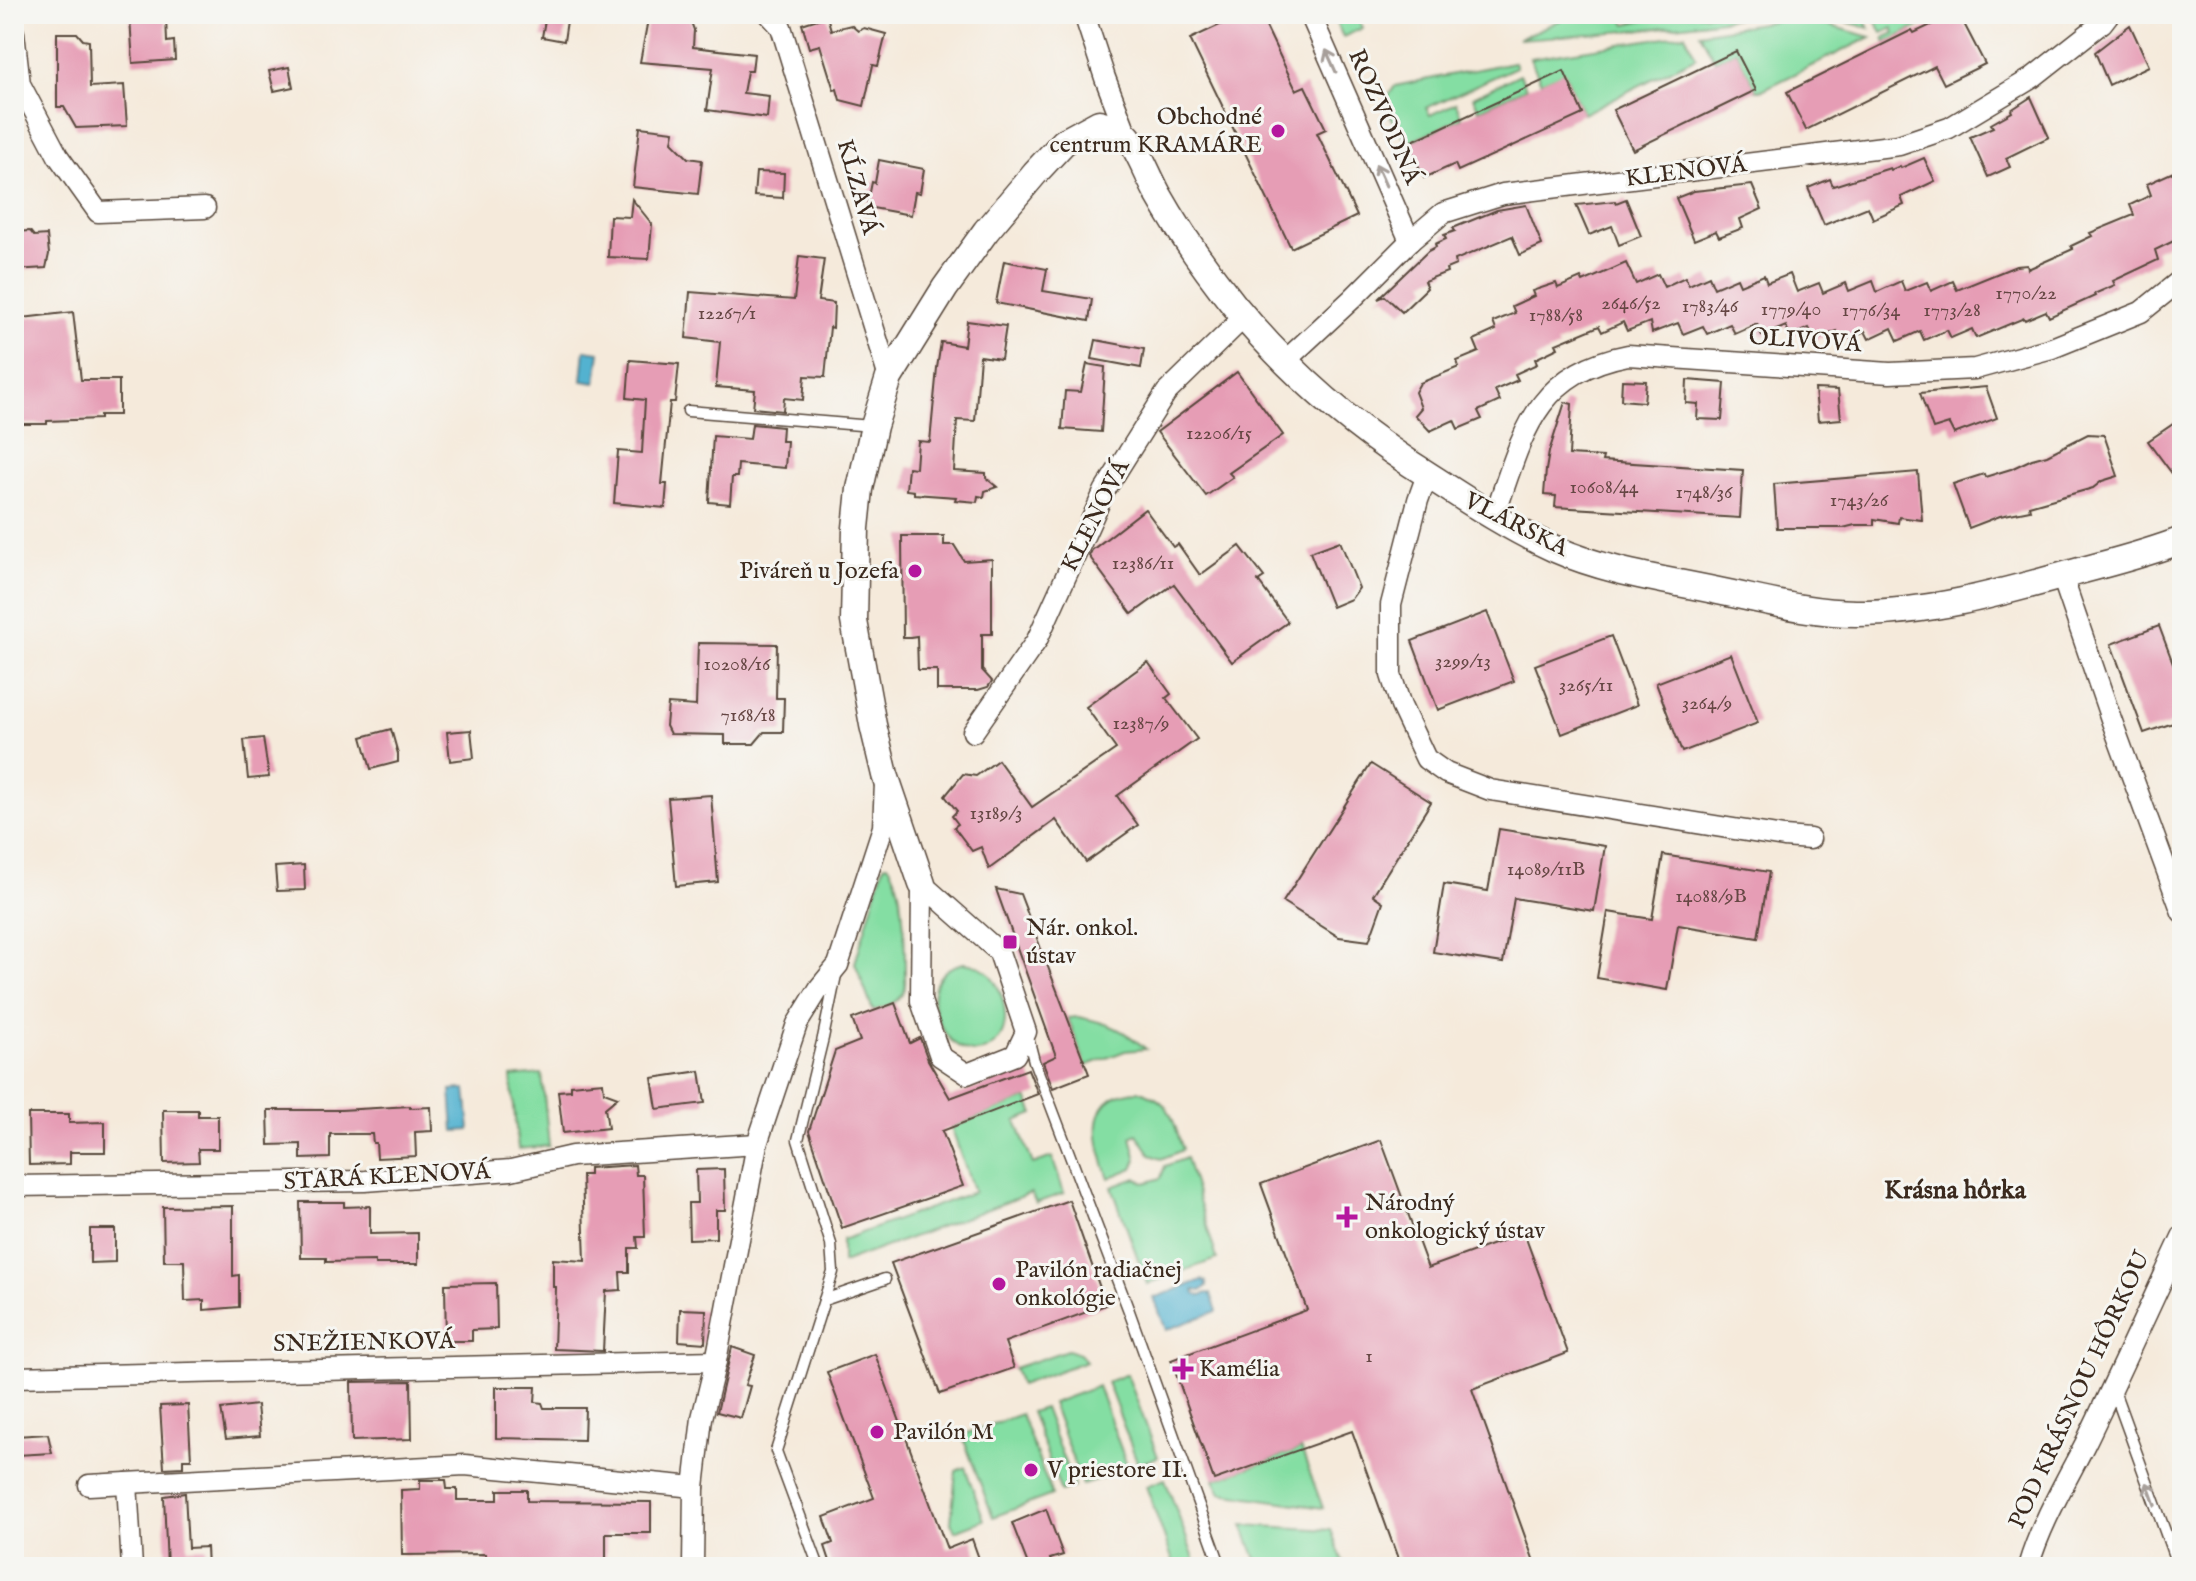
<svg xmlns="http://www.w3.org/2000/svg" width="2196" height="1581" font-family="'IM FELL English',serif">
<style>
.green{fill:#84dea3;stroke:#608460;stroke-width:2}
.water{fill:#52b2d0;stroke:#466e77;stroke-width:2}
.building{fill:#e69db5}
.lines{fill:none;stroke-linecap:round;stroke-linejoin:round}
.service-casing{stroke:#57473a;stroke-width:13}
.minor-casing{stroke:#57473a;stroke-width:23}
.tertiary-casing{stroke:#57473a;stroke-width:29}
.service{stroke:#fff;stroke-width:10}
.minor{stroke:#fff;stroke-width:20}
.tertiary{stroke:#fff;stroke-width:26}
.oneway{stroke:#a79f9a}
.poi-dot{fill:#b5179e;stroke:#f6f6f2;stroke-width:3}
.labels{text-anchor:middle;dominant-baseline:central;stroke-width:6;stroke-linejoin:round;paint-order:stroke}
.number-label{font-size:20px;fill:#664744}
.poi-label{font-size:24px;fill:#3b2a1e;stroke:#f6f6f2;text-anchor:start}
.street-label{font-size:24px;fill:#3b2a1e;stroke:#f6f6f2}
.neighbourhood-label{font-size:26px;font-weight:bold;fill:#3b2a1e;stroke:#f6f6f2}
</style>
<rect width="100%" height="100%" fill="#f6f6f2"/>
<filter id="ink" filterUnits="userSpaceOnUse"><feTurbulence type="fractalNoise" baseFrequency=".0125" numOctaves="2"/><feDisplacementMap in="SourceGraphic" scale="16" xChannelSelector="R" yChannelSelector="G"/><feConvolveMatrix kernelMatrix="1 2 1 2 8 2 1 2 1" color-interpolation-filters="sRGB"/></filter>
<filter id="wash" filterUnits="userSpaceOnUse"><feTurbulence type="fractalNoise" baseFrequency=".006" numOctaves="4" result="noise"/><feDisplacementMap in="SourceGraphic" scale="32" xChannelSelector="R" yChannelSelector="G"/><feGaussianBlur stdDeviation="1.8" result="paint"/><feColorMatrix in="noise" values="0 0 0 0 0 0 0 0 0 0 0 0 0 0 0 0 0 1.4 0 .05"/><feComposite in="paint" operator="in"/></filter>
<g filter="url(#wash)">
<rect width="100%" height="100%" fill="#f5eadb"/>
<!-- green -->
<g class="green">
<polygon points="1332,14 1356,14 1363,28 1343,37"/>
<path d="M1574,14H1621L1626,24L1668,14H1740L1742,17C1667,29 1593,34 1518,39Z"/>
<polygon points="1815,14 1861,14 1869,28"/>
<polygon points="1873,14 1944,14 1886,43 1884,38 1895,33 1893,28 1882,33"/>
<polygon points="1798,17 1871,37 1762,90 1756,90 1736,51 1715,61 1700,33"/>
<polygon points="1685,34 1696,57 1583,114 1564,72 1541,82 1530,58"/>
<polygon points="1514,62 1516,67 1426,108 1430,115 1456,103 1462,118 1408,143 1383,104 1395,86"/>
<polygon points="1520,74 1526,88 1479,110 1473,97"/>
<path d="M888,864C905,886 905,944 905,971C905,976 906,986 904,990C900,1003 884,1007 873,1011L855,963L884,865Z"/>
<path d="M964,963C971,964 977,965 982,968C1001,979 1013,1020 999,1039C959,1090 895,977 964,963Z"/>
<path d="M1079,1017C1108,1023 1123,1029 1146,1049L1125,1051L1086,1066L1068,1018Z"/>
<polygon points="542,1074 549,1146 518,1149 511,1077"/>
<path d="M1141,1091C1174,1103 1172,1120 1183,1150L1161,1159L1151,1155L1137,1134L1131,1137L1137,1160L1133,1168L1109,1178C1094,1139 1085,1092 1141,1091Z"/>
<polygon points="1027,1098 1034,1114 1016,1121 1033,1164 1052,1157 1064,1193 1036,1203 1031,1193 842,1263 842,1240 974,1192 951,1127"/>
<polygon points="1186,1158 1217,1259 1147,1284 1112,1187 1136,1178 1145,1183 1161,1178 1165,1166"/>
<polygon points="1067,1350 1080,1354 1086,1361 1020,1385 1014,1368"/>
<polygon points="1127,1374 1158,1457 1138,1464 1107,1382"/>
<polygon points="1098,1386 1128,1468 1082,1485 1052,1403"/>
<polygon points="1044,1408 1074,1487 1061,1492 1031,1412"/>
<polygon points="1021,1414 1052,1495 993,1517 962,1435"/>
<polygon points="1301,1449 1323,1508 1221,1493 1214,1480"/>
<polygon points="965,1467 984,1520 955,1531 951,1522 956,1471"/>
<polygon points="1165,1479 1197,1567 1175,1567 1146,1486"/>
<polygon points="1243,1525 1331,1530 1345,1567 1259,1567"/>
</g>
<!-- water -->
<g class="water">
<polygon points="585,350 600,352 596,383 582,381"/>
<polygon points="466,1089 470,1130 454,1131 451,1090"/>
<polygon points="1202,1280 1206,1282 1207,1286 1201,1291 1194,1290 1195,1294 1201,1296 1207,1293 1211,1294 1217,1311 1166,1330 1154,1298"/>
</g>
<g id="blocks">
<!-- building -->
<g class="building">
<polygon points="546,14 568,14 564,41 542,37"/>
<polygon points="649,14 688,14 694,30 693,47 754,54 752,71 747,71 743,93 769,96 767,118 707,110 713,68 640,62"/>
<polygon points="1243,14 1260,14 1296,90 1305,86 1326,129 1317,133 1357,216 1291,248 1190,39"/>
<polygon points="1954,14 1959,14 1985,64 1944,84 1935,66 1806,130 1787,92 1912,30 1914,33"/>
<polygon points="166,16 167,42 174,41 175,60 133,63 130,18"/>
<polygon points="827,16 831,30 851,25 858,31 864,28 886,34 878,66 873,65 864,106 840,100 837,89 834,90 820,45 809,48 802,24"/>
<polygon points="2130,25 2149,66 2109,85 2095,52"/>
<polygon points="57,33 77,33 83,40 89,41 90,87 124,85 127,126 76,128 64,107 57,107"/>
<polygon points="1736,51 1756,90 1633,150 1613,110"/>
<polygon points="289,67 293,87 274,91 269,71"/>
<polygon points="1564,71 1583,114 1458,171 1455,164 1424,178 1408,143"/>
<polygon points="2031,97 2049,137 2006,158 2010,167 1988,177 1970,137 1993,127 1991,124 2012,112 2011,110"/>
<polygon points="640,127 674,131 672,142 688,158 702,160 698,194 633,187"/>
<polygon points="1924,158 1935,181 1901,197 1904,205 1873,219 1868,207 1824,225 1808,188 1830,179 1833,186 1890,168 1891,170 1900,166 1901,168"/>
<polygon points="879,160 924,169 920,193 915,192 911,215 867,207 872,182 875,183"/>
<polygon points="2182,168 2182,237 2155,250 2158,260 2113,281 2115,285 2094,294 2095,296 2049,317 2046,311 2025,320 2024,318 1976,338 1972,329 1951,338 1947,330 1924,340 1920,331 1898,341 1892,328 1869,339 1865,331 1842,341 1837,331 1815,340 1809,328 1790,336 1786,326 1762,336 1757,324 1735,334 1730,324 1707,334 1703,326 1683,334 1678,323 1652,333 1650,322 1627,331 1623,322 1602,332 1599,326 1556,344 1558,348 1535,359 1537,364 1515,374 1518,380 1495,390 1500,401 1478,411 1482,419 1458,429 1454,420 1430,431 1415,415 1421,408 1415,392 1420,383 1459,367 1457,361 1479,352 1474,340 1496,330 1493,322 1515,313 1512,306 1534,296 1532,291 1556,283 1558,288 1581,278 1583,282 1626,263 1636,284 1658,274 1664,287 1685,277 1689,285 1709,276 1714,288 1737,278 1740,285 1764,275 1767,283 1790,274 1797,292 1819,283 1823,293 1846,283 1849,291 1873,281 1877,292 1901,281 1905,291 1927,282 1931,291 1953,281 1957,290 2016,266 2027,265 2028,269 2073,249 2071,246 2092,236 2090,233 2134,215 2130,205 2151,195 2147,184"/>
<polygon points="756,172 784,173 783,198 754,196"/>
<polygon points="1752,185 1762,209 1740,219 1743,228 1719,237 1716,231 1694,240 1676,198 1694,191"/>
<polygon points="632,199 652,224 649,259 608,257 610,216 630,217"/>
<polygon points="1626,199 1641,236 1619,245 1612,226 1589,235 1576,205 1615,201 1616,203"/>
<polygon points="1526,205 1542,245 1520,255 1512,236 1455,260 1456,265 1446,269 1447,272 1424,281 1427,288 1402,312 1385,296 1378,299 1428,251 1436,247 1435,244 1446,239 1444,235 1455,231 1453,228 1497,210"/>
<polygon points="30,231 34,236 47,235 49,254 46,268 14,270 14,232"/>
<polygon points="799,256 824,259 818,301 834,303 833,328 830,327 825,377 805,376 803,400 784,398 783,411 753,408 755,390 716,387 720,342 686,338 690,292 794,300"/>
<polygon points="1004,261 1047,269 1043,291 1092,299 1089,321 996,303"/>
<polygon points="73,312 81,380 119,380 119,415 100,415 100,419 47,421 47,424 14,424 14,319"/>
<polygon points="967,321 1006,326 1001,359 980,356 975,421 957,420 954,471 986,473 986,478 997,487 985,491 984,497 978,496 977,502 955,500 956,497 914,494 914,491 906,490 908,467 916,468 918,441 930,442 937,368 941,342 964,346"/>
<polygon points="1096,340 1144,349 1141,368 1092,359"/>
<polygon points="630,360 679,364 675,402 670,402 662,484 667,484 665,508 614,503 618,451 642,453 645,400 627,398"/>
<polygon points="1087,364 1105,367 1101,432 1062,429 1065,391 1081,392"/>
<polygon points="1237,372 1283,435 1229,473 1233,477 1206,496 1157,432"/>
<polygon points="1622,380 1646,381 1644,402 1621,400"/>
<polygon points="1687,380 1725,383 1722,420 1697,419 1698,404 1686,403"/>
<polygon points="1986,387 1997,418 1954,434 1949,424 1933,429 1920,393"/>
<polygon points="1815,389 1838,390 1841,419 1818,421"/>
<polygon points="1565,402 1572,404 1569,455 1603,457 1602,461 1743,470 1740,518 1555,507 1556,496 1544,495 1546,470 1549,452"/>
<polygon points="2182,418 2182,487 2148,441"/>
<polygon points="752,424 782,427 781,441 787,441 785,468 738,464 737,477 732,477 730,504 709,502 713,436 750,439"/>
<polygon points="2088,434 2104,435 2118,476 2102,481 2093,488 2029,506 2030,510 2000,516 1969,528 1953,484 1984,474 1985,477 2011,469 2032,459 2047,455"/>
<polygon points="1918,472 1922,520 1899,517 1898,523 1874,519 1874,525 1855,525 1843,528 1777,528 1774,484"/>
<polygon points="1145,509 1173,547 1178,544 1200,575 1240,546 1264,577 1258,581 1288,622 1232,662 1174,584 1132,614 1089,556 1092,550"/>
<polygon points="902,536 944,536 944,545 954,545 964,561 992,559 992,634 982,634 982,670 992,681 988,687 978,690 937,690 937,670 918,670 917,636 903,638"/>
<polygon points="1340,541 1359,588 1351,599 1332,607 1310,552"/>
<polygon points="1487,612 1514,681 1438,710 1412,641"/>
<polygon points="2159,626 2182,687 2182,720 2144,733 2111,644"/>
<polygon points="1611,636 1637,705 1562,734 1535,665"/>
<polygon points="698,643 777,644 776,698 784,698 783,732 764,732 754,744 725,744 725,735 670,734 666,726 668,704 696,706"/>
<polygon points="1731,654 1758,723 1682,752 1656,683"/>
<polygon points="1148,662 1171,694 1166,698 1197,739 1117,796 1138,825 1086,862 1056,820 989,869 981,847 972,851 954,827 958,824 952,816 957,811 945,796 963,774 976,776 998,760 1032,807 1116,749 1086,707"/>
<polygon points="391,729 398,754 398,762 371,769 362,737"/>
<polygon points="471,730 474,758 450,761 447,732"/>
<polygon points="263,738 269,777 248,779 244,740"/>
<polygon points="1371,764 1431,802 1373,895 1383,902 1369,941 1339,937 1283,902"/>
<polygon points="711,795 718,882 676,886 668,798"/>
<polygon points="1499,829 1605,846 1594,911 1514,898 1503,963 1433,952 1444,884 1488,891"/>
<polygon points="1663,855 1769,872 1758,938 1678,925 1667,990 1597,978 1608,912 1652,919"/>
<polygon points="304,865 305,890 277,891 275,867"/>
<polygon points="996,889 1020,894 1089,1074 1053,1088 1043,1062 1056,1056"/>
<polygon points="895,1003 910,1043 920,1038 928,1060 950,1098 1028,1069 1038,1094 942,1131 963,1186 842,1228 809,1131 835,1051 860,1041 852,1019"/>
<polygon points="700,1071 705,1103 657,1109 652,1078"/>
<polygon points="603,1082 604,1092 618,1097 605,1108 608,1128 563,1133 558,1091 571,1090 571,1085"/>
<polygon points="410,1106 410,1108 431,1107 432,1131 415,1132 416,1156 377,1158 376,1143 373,1143 372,1134 330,1134 330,1158 301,1159 301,1144 269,1145 268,1110 341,1110"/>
<polygon points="163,1110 198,1110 198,1116 218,1116 218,1149 198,1149 199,1162 164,1163"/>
<polygon points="28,1114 69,1114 69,1123 105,1122 105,1152 70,1152 70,1164 29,1165"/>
<polygon points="1381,1140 1428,1268 1524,1233 1568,1353 1472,1389 1536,1567 1401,1567 1352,1431 1214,1480 1171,1360 1307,1310 1261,1184"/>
<polygon points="635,1165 636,1175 643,1175 645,1237 637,1237 638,1248 629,1248 629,1272 620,1272 621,1290 606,1291 603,1351 554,1349 556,1287 553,1287 553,1259 585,1261 582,1175 589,1175 589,1168"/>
<polygon points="724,1169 725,1210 716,1210 716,1238 689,1239 688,1203 697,1203 696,1170"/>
<polygon points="1069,1200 1106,1305 1005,1342 1014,1368 940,1394 891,1263"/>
<polygon points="300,1202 344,1202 344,1207 370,1206 370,1234 418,1233 418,1264 375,1264 375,1261 326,1262 326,1258 301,1258"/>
<polygon points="233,1206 233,1276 239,1275 239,1307 204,1310 204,1300 185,1301 184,1261 164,1261 163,1207"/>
<polygon points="90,1229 115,1229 115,1262 90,1263"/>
<polygon points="496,1283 497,1329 472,1330 472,1341 446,1341 445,1284"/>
<polygon points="680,1309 706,1310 705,1343 679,1341"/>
<polygon points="732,1347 755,1355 745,1385 750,1386 741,1418 717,1412"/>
<polygon points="875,1354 947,1549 972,1539 982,1567 832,1567 825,1546 833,1543 824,1517 874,1498 827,1372"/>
<polygon points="411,1381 412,1439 352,1441 351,1382"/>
<polygon points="496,1387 536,1387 535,1402 542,1403 544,1408 585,1408 584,1440 496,1438"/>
<polygon points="188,1405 191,1459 183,1459 183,1467 164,1468 160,1406"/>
<polygon points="257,1405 260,1436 226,1439 221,1409"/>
<polygon points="48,1434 52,1453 17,1455 16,1436"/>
<polygon points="420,1480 446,1480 447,1489 457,1489 457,1500 498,1500 498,1490 527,1490 527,1501 651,1502 651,1533 606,1533 606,1567 486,1567 486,1554 402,1555 401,1490 420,1489"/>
<polygon points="185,1493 188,1548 206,1547 207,1567 167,1567 164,1496"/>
<polygon points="1046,1509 1063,1555 1050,1559 1053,1567 1029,1567 1012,1523"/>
</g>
</g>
</g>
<g filter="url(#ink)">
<use href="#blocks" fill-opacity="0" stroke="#57473a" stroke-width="2"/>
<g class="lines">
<defs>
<g id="service">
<polyline points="688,411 872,426"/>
<polyline points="1027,1034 1034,1061 1129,1311 1221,1567"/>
<polyline points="824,1300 885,1279"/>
<polyline points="2113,1388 2178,1567"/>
<polyline points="819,1567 776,1451 833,1272 831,1244 798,1140 823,1038 836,975"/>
</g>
<g id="minor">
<polyline points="769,14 781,27 889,378"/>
<polyline points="1084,14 1105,78 1127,135"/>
<polyline points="1310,14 1410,241"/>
<polyline points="14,33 20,84 58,156 98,212 205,208"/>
<polyline points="1285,361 1352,299 1410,241 1443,213 1503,194 1899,145 1949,128 2032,78 2102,23 2109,14"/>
<polyline points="1427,475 1418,500 1391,605 1391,675 1401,706 1426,759 1446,773 1490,790 1784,837 1810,839"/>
<path d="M1494,517C1522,438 1533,373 1628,355L1890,373L1975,369L2052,348L2141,312L2182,279"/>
<polyline points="2062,576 2111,719 2182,912"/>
<polyline points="973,732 1037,640 1105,490 1166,393 1244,317"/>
<polygon points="922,884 999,952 1026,1032 1015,1055 967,1074 940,1056 921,1001"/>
<polyline points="14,1186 365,1181 511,1170 572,1156 757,1144"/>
<polyline points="14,1377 716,1361"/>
<polyline points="127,1483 132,1567"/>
<polyline points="89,1485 465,1465 694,1487"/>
<polyline points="693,1567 694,1487 702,1418 716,1361 757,1144 797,1024 820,987 838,965 841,956 883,827 885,783"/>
<path d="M2028,1567C2041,1523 2064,1485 2085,1444C2118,1376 2150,1306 2182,1237"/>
</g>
<path id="tertiary" d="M922,884L885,775L873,725L854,621L856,528L860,489L874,426L889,378L945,288L986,231L1035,173L1064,142L1099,123C1109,126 1121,129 1128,137C1138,149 1149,178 1158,194C1180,233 1206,270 1234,305C1284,366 1346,421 1411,464C1458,494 1504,526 1555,549C1607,572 1667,580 1723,592C1767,601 1811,613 1856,613C1927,613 1997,594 2065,575C2104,564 2144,555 2182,540"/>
</defs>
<!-- service casing -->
<use href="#service" class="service-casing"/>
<!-- minor casing -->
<use href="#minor" class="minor-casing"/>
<!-- tertiary casing -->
<use href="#tertiary" class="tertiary-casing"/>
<!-- service -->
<use href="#service" class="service"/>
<!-- minor -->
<use href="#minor" class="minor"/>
<!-- tertiary -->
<use href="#tertiary" class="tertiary"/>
</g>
<!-- one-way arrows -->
<defs><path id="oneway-shaft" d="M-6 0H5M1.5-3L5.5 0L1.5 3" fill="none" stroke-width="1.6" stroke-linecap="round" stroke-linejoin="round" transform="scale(2)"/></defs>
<g class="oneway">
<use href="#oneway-shaft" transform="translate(1331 61) rotate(-114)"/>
<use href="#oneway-shaft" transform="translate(1381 175) rotate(-114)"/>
<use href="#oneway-shaft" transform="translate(2151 1494) rotate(-110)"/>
</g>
</g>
<!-- markers -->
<g class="poi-dot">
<circle cx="1278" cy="131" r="8"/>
<circle cx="915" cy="571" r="8"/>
<rect x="1002" y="934" width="16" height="16" rx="4"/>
<path d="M1343 1205h8v8h8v8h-8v8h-8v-8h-8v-8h8z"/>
<circle cx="999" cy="1284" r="8"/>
<path d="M1179 1357h8v8h8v8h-8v8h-8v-8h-8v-8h8z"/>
<circle cx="877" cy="1432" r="8"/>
<circle cx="1031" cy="1470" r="8"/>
</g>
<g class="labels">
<!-- number labels -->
<g class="number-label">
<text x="2026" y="293">1770/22</text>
<text x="1631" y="303">2646/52</text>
<text x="1710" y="306">1783/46</text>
<text x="1791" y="309">1779/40</text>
<text x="1871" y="310">1776/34</text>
<text x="1952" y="310">1773/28</text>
<text x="727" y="313">12267/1</text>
<text x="1556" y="315">1788/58</text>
<text x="1219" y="433">12206/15</text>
<text x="1604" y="487">10608/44</text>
<text x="1704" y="492">1748/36</text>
<text x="1859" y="500">1743/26</text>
<text x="1143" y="563">12386/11</text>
<text x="1463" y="661">3299/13</text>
<text x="737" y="664">10208/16</text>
<text x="1586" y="685">3265/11</text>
<text x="1707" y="703">3264/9</text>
<text x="748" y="715">7168/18</text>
<text x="1141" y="723">12387/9</text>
<text x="996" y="813">13189/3</text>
<text x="1546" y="869">14089/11B</text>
<text x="1711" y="896">14088/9B</text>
<text x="1369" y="1356">1</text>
</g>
<!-- poi labels -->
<g class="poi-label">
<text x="1262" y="117" text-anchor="end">Obchodné<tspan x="1262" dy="28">centrum KRAMÁRE</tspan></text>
<text x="899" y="571" text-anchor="end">Piváreň u Jozefa</text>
<text x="1026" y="928">Nár. onkol.<tspan x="1026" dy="28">ústav</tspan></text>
<text x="1365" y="1203">Národný<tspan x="1365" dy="28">onkologický ústav</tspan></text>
<text x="1015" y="1270">Pavilón radiačnej<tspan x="1015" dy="28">onkológie</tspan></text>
<text x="1199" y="1369">Kamélia</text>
<text x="893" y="1432">Pavilón M</text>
<text x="1047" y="1470">V priestore II.</text>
</g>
<!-- street labels -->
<g class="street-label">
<text transform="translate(1384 117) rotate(66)">ROZVODNÁ</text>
<text transform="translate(1686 172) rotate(-7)">KLENOVÁ</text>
<text transform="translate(857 187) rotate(74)">KĹZAVÁ</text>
<text transform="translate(1805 341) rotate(4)">OLIVOVÁ</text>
<text transform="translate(1096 516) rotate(-63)">KLENOVÁ</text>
<text transform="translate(1516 525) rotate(27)">VLÁRSKA</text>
<text transform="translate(387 1177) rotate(-3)">STARÁ KLENOVÁ</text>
<text transform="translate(364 1343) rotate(-1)">SNEŽIENKOVÁ</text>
<text transform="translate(2080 1390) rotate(-65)">POD KRÁSNOU HÔRKOU</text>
</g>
<!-- neighbourhood labels -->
<g class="neighbourhood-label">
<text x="1955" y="1190">Krásna hôrka</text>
</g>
</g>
<!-- margin -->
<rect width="2196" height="1581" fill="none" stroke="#f6f6f2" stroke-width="48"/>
</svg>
